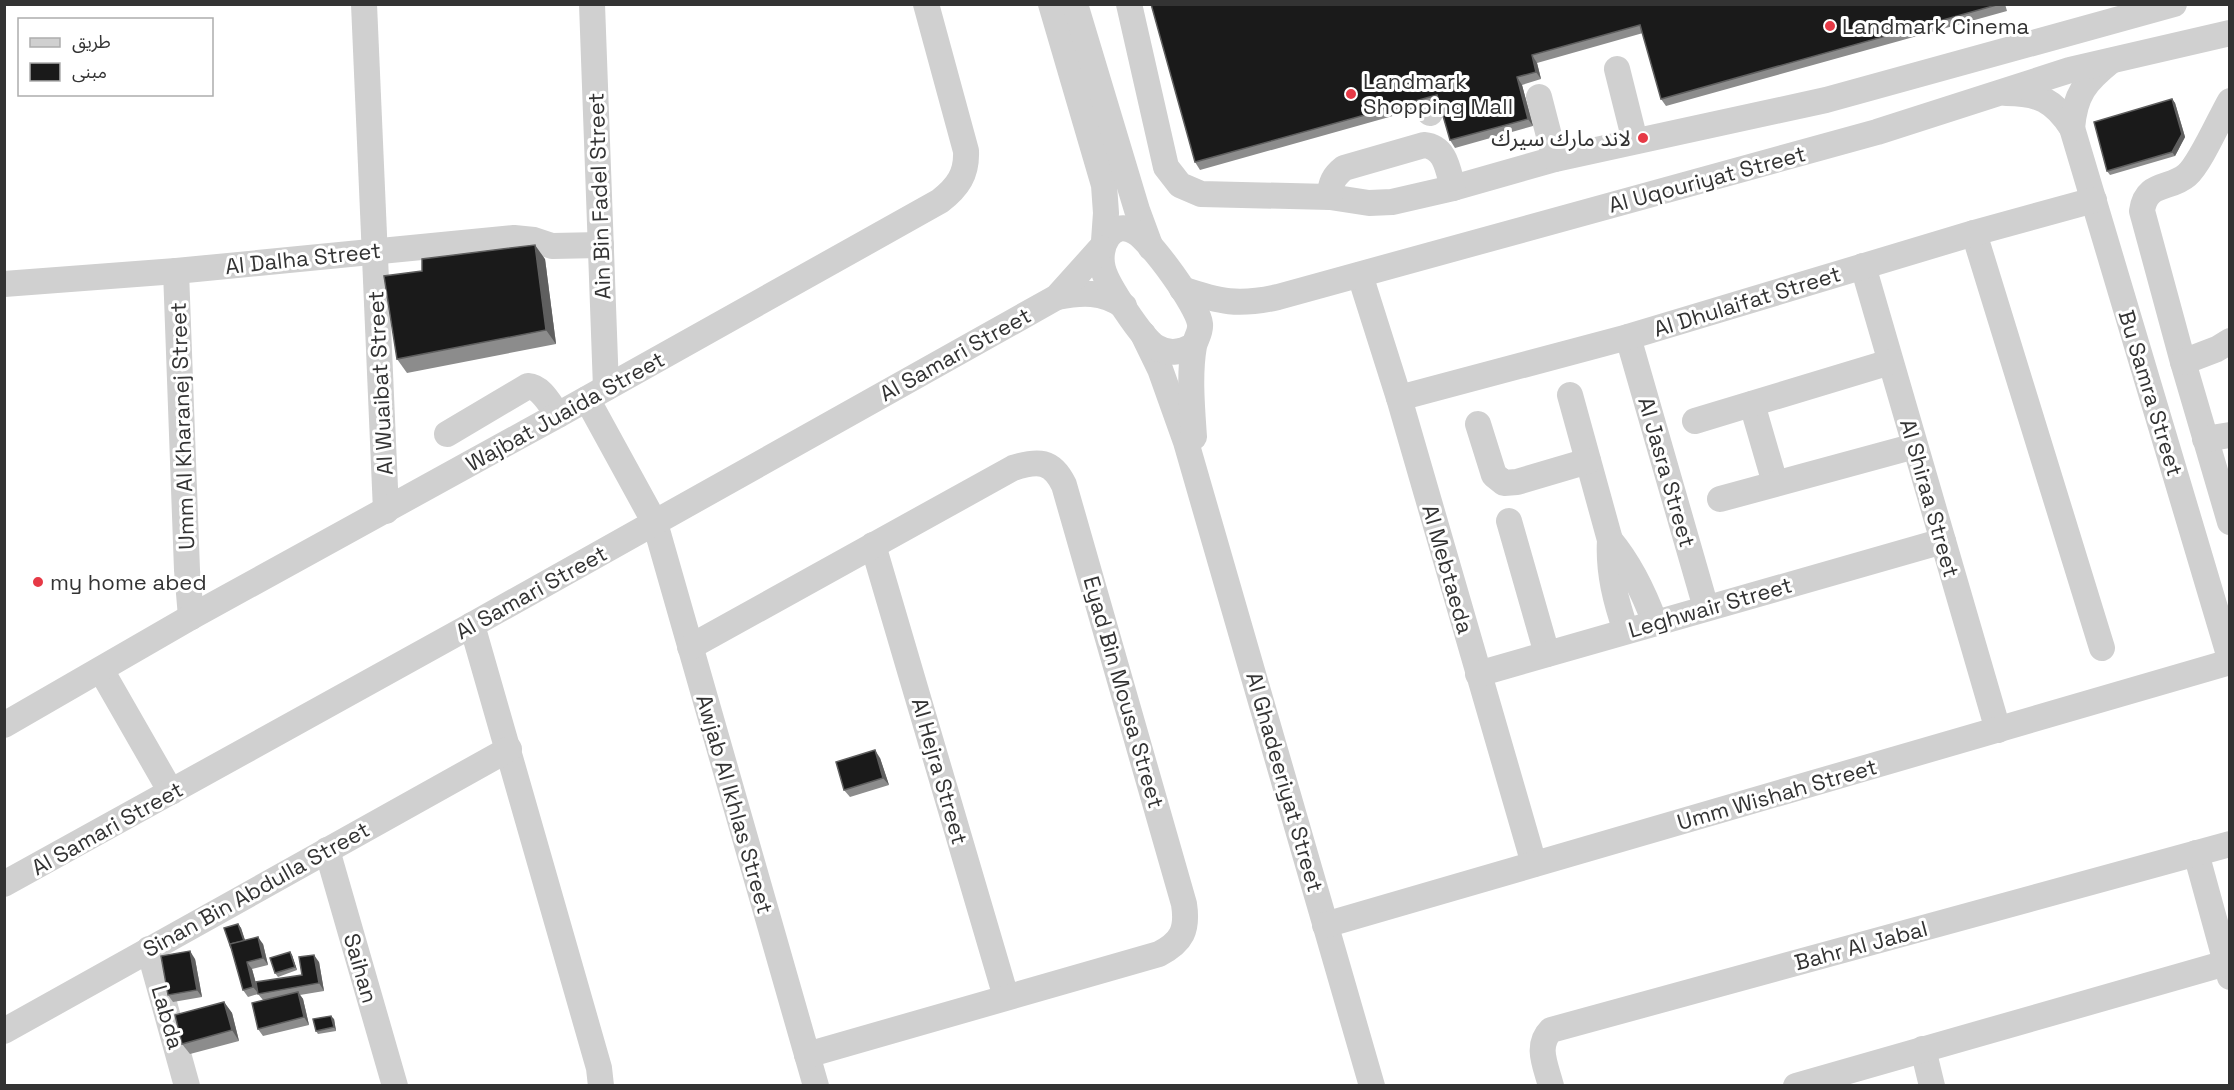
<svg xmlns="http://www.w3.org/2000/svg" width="2234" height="1090" font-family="'Space Grotesk','Noto Sans Arabic',sans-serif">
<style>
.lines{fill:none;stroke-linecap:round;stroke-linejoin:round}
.minor{stroke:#d0d0d0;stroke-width:26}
.wall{fill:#8c8c8c}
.shaded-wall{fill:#5f5f5f}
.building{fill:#1a1a1a;stroke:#5f5f5f;stroke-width:1.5}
.poi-dot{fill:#e63946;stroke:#fff;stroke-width:2}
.labels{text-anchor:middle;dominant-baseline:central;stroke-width:6;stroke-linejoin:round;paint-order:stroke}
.poi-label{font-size:22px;fill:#333;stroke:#fff;text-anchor:start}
.street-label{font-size:22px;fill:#333;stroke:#fff}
</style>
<rect width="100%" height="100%" fill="#fff"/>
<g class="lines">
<!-- minor -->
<g class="minor">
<polyline points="364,4 386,511"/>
<polyline points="592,4 606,388"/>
<polyline points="1051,4 1104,185 1106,213 1104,241"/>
<polyline points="1075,4 1137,210 1151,248"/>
<polyline points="1129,4 1166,167 1180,185 1201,194 1330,197 1369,203 1392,202 1453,188 1555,159 1826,100 2174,4"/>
<polyline points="1400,4 1430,113"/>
<polyline points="1617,69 1635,141"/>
<path d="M2006,93C2038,93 2054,100 2072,128L2230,658"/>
<polyline points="1539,97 1555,159"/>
<path d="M2230,101C2220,118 2200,164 2187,175C2170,190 2146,181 2142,211L2183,362L2230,522"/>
<path d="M2072,128C2075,94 2085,82 2111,61"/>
<path d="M1330,197C1330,183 1334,176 1344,168L1424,145C1446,147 1448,170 1453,188"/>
<polyline points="1974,233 2102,648"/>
<polyline points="1863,266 1998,730"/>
<polyline points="176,271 187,570 191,617"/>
<polyline points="1360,275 1399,398 1534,864"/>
<polyline points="4,284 176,271 514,238 534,240 552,246 601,245"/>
<path d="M1182,289C1220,302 1238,306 1278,297L1877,132L2070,70L2230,33"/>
<path d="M1057,297C1082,292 1102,291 1124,306"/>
<polyline points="1143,334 1160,369 1186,442 1372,1086"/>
<polyline points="1628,337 1706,608"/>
<polyline points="2183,362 2217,349 2230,341"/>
<path d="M1570,395L1610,540C1608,572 1616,602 1626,631"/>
<polyline points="1399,398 1628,337 1974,233 2094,200"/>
<polyline points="587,399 655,523 816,1086"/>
<polyline points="1752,404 1775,483"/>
<polyline points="1695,421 1890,362"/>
<polyline points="1478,424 1494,475 1504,483 1517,482 1588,461"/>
<path d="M447,434L528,386C542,387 550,405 558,415"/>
<path d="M1194,437C1192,408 1189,374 1194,346C1196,338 1201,332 1200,324C1198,306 1151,241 1135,232C1111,218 1097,247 1103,269C1107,285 1142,338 1156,347C1169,355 1183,352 1194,345"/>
<polyline points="2205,439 2230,435"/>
<polyline points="1720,499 1915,446"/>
<polyline points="1509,521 1547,654"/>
<path d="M1610,540C1631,565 1644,593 1655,623"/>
<polyline points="873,545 1006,997"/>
<polyline points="472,625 599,1068 601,1086"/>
<path d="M690,647L1013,468C1038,460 1052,460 1064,485L1184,904C1188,930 1182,942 1159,954L807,1055"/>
<polyline points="101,670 171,792"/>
<polyline points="1478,674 1943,541"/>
<path d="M4,725L191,617L558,415L940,201C958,187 967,174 966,151L926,4"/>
<polyline points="327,850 395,1086"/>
<polyline points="2196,853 2230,977"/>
<polyline points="4,884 472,625 1057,297 1101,248"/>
<polyline points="1325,925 2230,662"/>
<polyline points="149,949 187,1086"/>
<polyline points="4,1031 509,749"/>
<polyline points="1923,1049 1932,1086"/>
<path d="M1551,1086C1546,1066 1535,1046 1551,1030L2230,844"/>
<polyline points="1796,1086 2226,963"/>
</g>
</g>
<!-- wall -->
<g class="wall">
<polygon points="1151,4 2005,4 2007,11 1666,106 1661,99 1643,33 1537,63 1541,79 1522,85 1533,126 1455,148 1450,140 1439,103 1200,170 1195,162"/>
<polygon points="2172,99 2175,103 2185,137 2175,156 2110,175 2107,171"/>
<polygon points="545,259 556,344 407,373 397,359"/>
<polygon points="880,758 889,785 850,797 844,790"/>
<polygon points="238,924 241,928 245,940 263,944 268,965 252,969 257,988 302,975 319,962 324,991 300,995 303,999 309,1025 263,1036 258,1029 263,1000 258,994 248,997 243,990 231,948"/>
<polygon points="290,952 292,955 297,970 278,977 275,973"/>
<polygon points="195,959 202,997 173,1002 168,995"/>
<polygon points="224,1002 232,1013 239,1041 190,1054 182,1044"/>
<polygon points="334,1019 336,1031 318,1034 316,1031"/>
</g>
<!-- shaded-wall -->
<g class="shaded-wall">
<polygon points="1532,55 1537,63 1541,79 1536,72"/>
<polygon points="1517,77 1522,85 1533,126 1528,119"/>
<polygon points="2172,99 2175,103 2185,137 2175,156 2172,152"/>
<polygon points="535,245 545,259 556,344 546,330"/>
<polygon points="875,750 880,758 889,785 883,778"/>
<polygon points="238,924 241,928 247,947 244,944"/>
<polygon points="258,937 263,944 268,965 263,958"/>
<polygon points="190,951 195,959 202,997 197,990"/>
<polygon points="290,952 292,955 297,970 295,967"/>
<polygon points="314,955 319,962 324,991 319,983"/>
<polygon points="247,962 252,969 259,994 253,987"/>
<polygon points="298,992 303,999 309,1025 304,1017"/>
<polygon points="224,1002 232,1013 239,1041 232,1030"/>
<polygon points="331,1016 334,1019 336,1031 334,1027"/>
</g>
<!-- building -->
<g class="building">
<polygon points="1151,4 2000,4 1661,99 1640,25 1532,55 1536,72 1517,77 1528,119 1450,140 1437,95 1195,162"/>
<polygon points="2172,99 2182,134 2172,152 2107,171 2094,122"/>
<polygon points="535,245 546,330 397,359 384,276 422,271 422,259"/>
<polygon points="875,750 883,778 844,790 836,762"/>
<polygon points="238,924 244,941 230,944 231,948 224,928"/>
<polygon points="258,937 263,958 247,962 253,987 243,990 230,944"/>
<polygon points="190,951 197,990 168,995 161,956"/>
<polygon points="290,952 295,967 275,973 270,958"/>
<polygon points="314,955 319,983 258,994 256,982 302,975 299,957"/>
<polygon points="298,992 304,1017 258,1029 252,1003"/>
<polygon points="224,1002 232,1030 182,1044 175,1015"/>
<polygon points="331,1016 334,1027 316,1031 313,1019"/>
</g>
<!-- markers -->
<g class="poi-dot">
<circle cx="1830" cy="26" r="6"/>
<circle cx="1351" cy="94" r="6"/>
<circle cx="1643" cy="138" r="6"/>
<circle cx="38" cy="582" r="6"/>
</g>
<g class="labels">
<!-- poi labels -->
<g class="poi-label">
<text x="1842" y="26">Landmark Cinema</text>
<text x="1363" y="81">Landmark<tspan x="1363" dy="25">Shopping Mall</tspan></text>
<text x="1631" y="138" text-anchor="end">لاند مارك سيرك</text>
<text x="50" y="582">my home abed</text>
</g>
<!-- street labels -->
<g class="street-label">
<text transform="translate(1707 179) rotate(-15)">Al Uqouriyat Street</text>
<text transform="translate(599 196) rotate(-92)">Ain Bin Fadel Street</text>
<text transform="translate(303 258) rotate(-6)">Al Dalha Street</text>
<text transform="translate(1747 301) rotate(-17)">Al Dhulaifat Street</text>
<text transform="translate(955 354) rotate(-29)">Al Samari Street</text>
<text transform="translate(380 383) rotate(-93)">Al Wuaibat Street</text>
<text transform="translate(2151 393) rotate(73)">Bu Samra Street</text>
<text transform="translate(565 411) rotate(-29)">Wajbat Juaida Street</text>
<text transform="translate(182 426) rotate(-92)">Umm Al Kharanej Street</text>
<text transform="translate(1667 472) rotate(74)">Al Jasra Street</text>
<text transform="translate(1930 498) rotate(74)">Al Shiraa Street</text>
<text transform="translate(1448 569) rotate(74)">Al Mebtaeda</text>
<text transform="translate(531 592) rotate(-29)">Al Samari Street</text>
<text transform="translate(1710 607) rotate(-16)">Leghwair Street</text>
<text transform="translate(1124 692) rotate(74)">Eyad Bin Mousa Street</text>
<text transform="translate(940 771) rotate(74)">Al Hejra Street</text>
<text transform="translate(1285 782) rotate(74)">Al Ghadeeriyat Street</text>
<text transform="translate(1777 794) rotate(-16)">Umm Wishah Street</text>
<text transform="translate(735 804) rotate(74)">Awjab Al Ikhlas Street</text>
<text transform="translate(107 828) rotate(-29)">Al Samari Street</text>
<text transform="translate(256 889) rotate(-29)">Sinan Bin Abdulla Street</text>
<text transform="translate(1861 945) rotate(-15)">Bahr Al Jabal</text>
<text transform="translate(361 968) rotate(74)">Saihan</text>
<text transform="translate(168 1017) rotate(74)">Labda</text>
</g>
</g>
<!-- border -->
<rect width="2234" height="1090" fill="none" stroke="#333333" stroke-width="12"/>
<!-- legend -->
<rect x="18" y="18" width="195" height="78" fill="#ffffff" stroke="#adadad" stroke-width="1.5"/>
<rect x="30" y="38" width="30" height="9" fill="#d0d0d0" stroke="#adadad" stroke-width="1.5"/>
<text x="72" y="48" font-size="18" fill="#333333">طريق</text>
<rect x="30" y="63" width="30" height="18" fill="#1a1a1a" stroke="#adadad" stroke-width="1.5"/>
<text x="72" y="78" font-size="18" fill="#333333">مبنى</text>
</svg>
